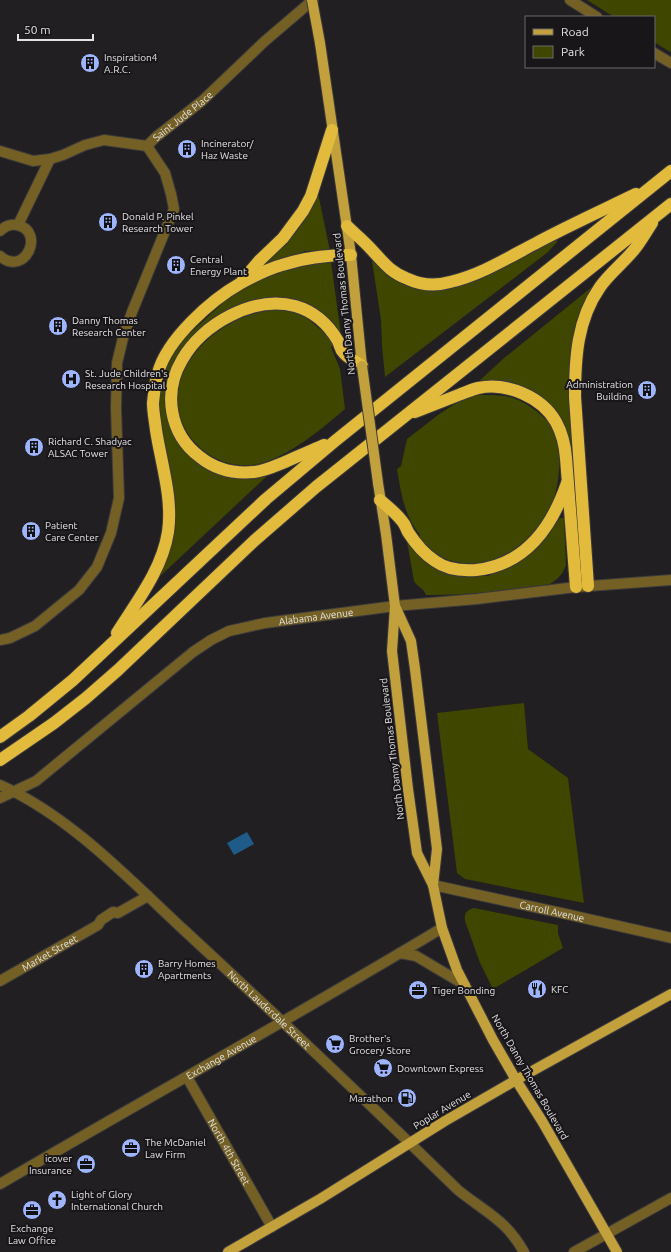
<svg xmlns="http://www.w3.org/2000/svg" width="671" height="1252" font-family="Ubuntu,sans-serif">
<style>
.green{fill:#3e4600}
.water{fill:#1e5b89}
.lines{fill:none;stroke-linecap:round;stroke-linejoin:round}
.minor-casing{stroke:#3c3a3d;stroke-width:12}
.major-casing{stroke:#3c3a3d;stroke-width:12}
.highway-casing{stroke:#3c3a3d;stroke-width:14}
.minor{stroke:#746024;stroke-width:10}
.major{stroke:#c2a13c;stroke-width:10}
.highway{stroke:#e2bb3c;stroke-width:12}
.major-bridge-casing{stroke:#3c3a3d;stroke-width:12;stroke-linecap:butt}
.major-bridge{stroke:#c2a13c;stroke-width:10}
.labels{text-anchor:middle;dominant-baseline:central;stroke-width:4;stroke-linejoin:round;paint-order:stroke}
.poi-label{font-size:10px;fill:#e4e2e4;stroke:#181619;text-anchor:start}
.street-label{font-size:10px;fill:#e4e2e4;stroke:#181619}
</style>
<rect width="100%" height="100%" fill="#211f22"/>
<!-- green -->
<g class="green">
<polygon points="587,0 671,0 671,51 670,52 654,42 654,17 614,17"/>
<path d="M317,188L330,251H306L262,266C279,252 300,231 309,212C312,204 315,196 317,188Z"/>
<polygon points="555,239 557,239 557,242 548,252 385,377 382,346 381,320 372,261 375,260 384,271 401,283 421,290 446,289"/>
<polygon points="322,261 331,262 342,342 291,301 213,322 168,383 191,456 265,474 266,477 156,580 171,540 159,399 162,378 173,354 182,341 230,296 263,278 295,267"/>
<path d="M598,282L590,294L577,319L570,356L569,409L573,445L571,446C569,439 567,431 564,425C552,403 528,383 502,381C494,381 486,382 477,383L503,359Z"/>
<path d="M270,310C283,310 296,311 307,318C314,323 319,331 328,332L335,344L331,347L340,369L345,409C323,428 287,458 258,464C240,468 219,463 204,451C192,441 185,432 180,417C178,415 177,412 176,409C176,405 177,401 177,397C180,364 204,337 233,322C244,315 257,313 270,310Z"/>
<path d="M476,395C488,395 501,394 513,398C526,402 547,417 553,429C563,450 560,486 551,507C541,529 510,559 486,563C468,566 448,562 433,553C427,549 423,542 418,537L420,535C404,516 401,493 397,469L401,466L407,439L438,415L456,403Z"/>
<path d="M560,518H564L566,565C563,574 558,579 550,584C509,590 468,596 426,595L424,591L416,584L414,581L406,536L438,567L458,576H488L518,561L537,545Z"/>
<polygon points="524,703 528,749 568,778 584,903 465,879 457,873 437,713"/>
<path d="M474,908L558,925V933L563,948L493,989L480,963L465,921C464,914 466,910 474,908Z"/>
</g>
<!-- water -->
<polygon class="water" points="247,832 254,844 234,855 227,843"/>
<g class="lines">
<defs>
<g id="minor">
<polyline points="570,0 597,17"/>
<polyline points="654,53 671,63"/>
<path id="s1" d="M0,151L33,161L50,159L63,155L85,145L104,140L147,146L156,137L202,101L265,41L313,0"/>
<polyline points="18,225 50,159"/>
<path d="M0,231C5,226 10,224 17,225C46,231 25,278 0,256"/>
<polyline points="0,640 10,638 35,626 79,590 97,567 111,533 119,498 116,408 117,363 123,338 132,312 174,209 171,194 165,173 147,146"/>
<path id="s2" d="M0,785C70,816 130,880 185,931C277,1016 368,1102 458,1190C464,1195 471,1200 478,1205C499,1220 511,1229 524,1252"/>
<path id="s3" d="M0,798L36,781L193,652L211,640L229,631L265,623L395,606L477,599L576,587L671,580"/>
<path id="s4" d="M433,885L566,914L671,938"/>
<polyline points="400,953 416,956 465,985"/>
<path id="s5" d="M0,981L98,925L101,920L113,912L118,913L148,896"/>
<path id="s6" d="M187,1077L272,1227"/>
<path id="s7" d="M0,1184C147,1098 296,1016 442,928"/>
<polyline points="574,1252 671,1198"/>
</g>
<g id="major">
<polyline points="320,43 351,255 362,366"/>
<polyline points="378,483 386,534 395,606 392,651 408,789 417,853 433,885 442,928 457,970 493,1040 516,1080 542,1121 617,1252"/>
<polyline points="396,608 411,641 415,669 437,849 433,885"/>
<polyline points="228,1252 320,1199 445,1121 516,1080 671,994"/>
</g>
<g id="highway">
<path d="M347,226C355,234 364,241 371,249C384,263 390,272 408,279C421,285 436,286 450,282C481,275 509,257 538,242C570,225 603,210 636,194"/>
<polyline points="243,280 260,260 283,238 303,211 311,196 332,130"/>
<path d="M415,412C430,406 446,400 461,394C467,392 473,389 478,388C507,382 542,397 556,422C562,433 565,445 566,458L576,587"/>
<path d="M324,445C311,451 298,456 285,462C275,466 265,471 254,472C234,474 215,469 200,457C169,434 163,392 182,360C202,324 254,295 295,306C313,311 328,324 338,341C340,345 340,349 343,352C347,358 357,362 362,366"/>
<path d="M380,500C388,507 396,513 402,521C405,524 406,528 408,532C415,543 424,554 435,561C446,569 462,571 476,570C526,565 552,527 567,483"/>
<path d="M588,586L575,397C575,358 577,320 600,287C609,274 623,263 633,251C640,243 646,232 652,223"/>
<path d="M117,633C137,601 162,570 168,532C173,498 161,463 156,430C155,421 153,412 153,403C154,393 155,382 158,373C167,339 211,300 241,283C254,276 268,269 282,265C306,257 326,255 351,255"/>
<polyline points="0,737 29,716 73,680 266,499 335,441 671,171"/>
<polyline points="0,760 54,723 86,698 118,670 254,541 316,487 671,204"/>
</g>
</defs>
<!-- minor casing -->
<use href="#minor" class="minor-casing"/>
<!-- major casing -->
<use href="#major" class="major-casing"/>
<!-- highway casing -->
<use href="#highway" class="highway-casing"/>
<!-- minor -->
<use href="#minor" class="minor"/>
<!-- major -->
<use href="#major" class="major"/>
<!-- highway -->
<use href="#highway" class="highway"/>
<defs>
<g id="major-bridge">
<polyline points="312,0 320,43"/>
<polyline points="362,366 378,483"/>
</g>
</defs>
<!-- major-bridge casing -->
<use href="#major-bridge" class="major-bridge-casing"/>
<!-- major-bridge -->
<use href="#major-bridge" class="major-bridge"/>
</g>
<!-- icons -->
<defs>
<symbol id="building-disc" viewBox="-11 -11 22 22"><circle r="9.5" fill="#9eb4fd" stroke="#181619"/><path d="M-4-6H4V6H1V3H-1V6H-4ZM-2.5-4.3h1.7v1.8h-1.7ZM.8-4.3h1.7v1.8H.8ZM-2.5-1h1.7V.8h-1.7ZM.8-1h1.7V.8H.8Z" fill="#111"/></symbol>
<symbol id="hospital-disc" viewBox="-11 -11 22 22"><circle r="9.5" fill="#9eb4fd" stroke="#181619"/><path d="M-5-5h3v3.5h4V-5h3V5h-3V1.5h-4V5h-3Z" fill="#111"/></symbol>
<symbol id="restaurant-disc" viewBox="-11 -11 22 22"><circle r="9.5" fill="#9eb4fd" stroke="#181619"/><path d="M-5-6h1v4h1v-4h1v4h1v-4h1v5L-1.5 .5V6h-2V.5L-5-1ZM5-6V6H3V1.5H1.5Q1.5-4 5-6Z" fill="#111"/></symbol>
<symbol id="office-disc" viewBox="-11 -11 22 22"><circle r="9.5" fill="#9eb4fd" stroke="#181619"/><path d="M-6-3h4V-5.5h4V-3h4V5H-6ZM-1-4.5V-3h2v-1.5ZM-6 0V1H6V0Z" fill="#111"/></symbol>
<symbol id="supermarket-disc" viewBox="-11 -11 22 22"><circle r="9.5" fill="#9eb4fd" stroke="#181619"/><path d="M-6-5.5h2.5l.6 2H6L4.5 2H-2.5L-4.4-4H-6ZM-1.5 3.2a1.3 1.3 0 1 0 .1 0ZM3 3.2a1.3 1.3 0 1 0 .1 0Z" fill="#111"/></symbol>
<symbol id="fuel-disc" viewBox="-11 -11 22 22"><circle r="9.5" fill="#9eb4fd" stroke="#181619"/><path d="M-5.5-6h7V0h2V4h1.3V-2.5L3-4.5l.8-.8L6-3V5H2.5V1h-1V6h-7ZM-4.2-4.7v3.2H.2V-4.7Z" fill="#111"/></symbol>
<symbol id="church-disc" viewBox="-11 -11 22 22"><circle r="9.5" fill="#9eb4fd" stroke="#181619"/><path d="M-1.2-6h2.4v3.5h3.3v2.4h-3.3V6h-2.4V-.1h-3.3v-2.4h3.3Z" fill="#111"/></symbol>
</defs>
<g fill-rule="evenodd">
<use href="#building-disc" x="79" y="52" width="22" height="22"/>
<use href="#building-disc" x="176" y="138" width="22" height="22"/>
<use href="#building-disc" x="97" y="211" width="22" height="22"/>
<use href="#building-disc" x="165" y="254" width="22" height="22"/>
<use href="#building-disc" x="47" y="315" width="22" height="22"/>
<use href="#hospital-disc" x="60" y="368" width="22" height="22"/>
<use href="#building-disc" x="636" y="379" width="22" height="22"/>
<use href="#building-disc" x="23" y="436" width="22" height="22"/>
<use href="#building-disc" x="20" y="520" width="22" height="22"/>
<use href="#building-disc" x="133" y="958" width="22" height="22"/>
<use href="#restaurant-disc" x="526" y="978" width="22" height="22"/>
<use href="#office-disc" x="407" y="979" width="22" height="22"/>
<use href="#supermarket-disc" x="324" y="1033" width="22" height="22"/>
<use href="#supermarket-disc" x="372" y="1057" width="22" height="22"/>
<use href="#fuel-disc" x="396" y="1087" width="22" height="22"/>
<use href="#office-disc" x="120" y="1137" width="22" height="22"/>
<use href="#office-disc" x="75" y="1153" width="22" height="22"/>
<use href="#church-disc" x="46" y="1189" width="22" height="22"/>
<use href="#office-disc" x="21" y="1199" width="22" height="22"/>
</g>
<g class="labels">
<!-- poi labels -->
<g class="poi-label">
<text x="104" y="57">Inspiration4<tspan x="104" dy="12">A.R.C.</tspan></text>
<text x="201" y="143">Incinerator/<tspan x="201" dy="12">Haz Waste</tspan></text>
<text x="122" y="216">Donald P. Pinkel<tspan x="122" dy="12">Research Tower</tspan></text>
<text x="190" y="259">Central<tspan x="190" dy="12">Energy Plant</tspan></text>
<text x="72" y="320">Danny Thomas<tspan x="72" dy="12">Research Center</tspan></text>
<text x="85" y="373">St. Jude Children's<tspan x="85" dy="12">Research Hospital</tspan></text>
<text x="633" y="384" text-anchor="end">Administration<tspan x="633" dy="12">Building</tspan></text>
<text x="48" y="441">Richard C. Shadyac<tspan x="48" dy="12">ALSAC Tower</tspan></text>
<text x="45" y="525">Patient<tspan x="45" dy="12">Care Center</tspan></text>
<text x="158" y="963">Barry Homes<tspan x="158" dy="12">Apartments</tspan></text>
<text x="551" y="989">KFC</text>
<text x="432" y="990">Tiger Bonding</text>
<text x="349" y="1038">Brother's<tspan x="349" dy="12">Grocery Store</tspan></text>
<text x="397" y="1068">Downtown Express</text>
<text x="393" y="1098" text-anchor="end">Marathon</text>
<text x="145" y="1142">The McDaniel<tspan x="145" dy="12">Law Firm</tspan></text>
<text x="72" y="1158" text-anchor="end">icover<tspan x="72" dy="12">Insurance</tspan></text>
<text x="71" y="1194">Light of Glory<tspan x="71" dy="12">International Church</tspan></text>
<text x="32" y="1228" text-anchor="middle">Exchange<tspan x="32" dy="12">Law Office</tspan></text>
</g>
<!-- street labels -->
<g class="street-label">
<text stroke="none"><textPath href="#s1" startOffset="199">Saint Jude Place</textPath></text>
<text transform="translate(344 304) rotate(-96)">North Danny Thomas Boulevard</text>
<text stroke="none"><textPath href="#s3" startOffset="373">Alabama Avenue</textPath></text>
<text transform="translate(392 749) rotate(-97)">North Danny Thomas Boulevard</text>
<text stroke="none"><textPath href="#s4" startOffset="122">Carroll Avenue</textPath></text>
<text stroke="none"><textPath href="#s5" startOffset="57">Market Street</textPath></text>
<text stroke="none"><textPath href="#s2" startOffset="352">North Lauderdale Street</textPath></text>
<text stroke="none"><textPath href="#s7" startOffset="255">Exchange Avenue</textPath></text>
<text transform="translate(530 1077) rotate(60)">North Danny Thomas Boulevard</text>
<text transform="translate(442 1110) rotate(-31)">Poplar Avenue</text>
<text stroke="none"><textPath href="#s6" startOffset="86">North 4th Street</textPath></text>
</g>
</g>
<!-- legend -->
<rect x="525" y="16" width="130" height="52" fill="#181619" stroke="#6a686a"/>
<rect x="533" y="29" width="20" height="6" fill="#c2a13c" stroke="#6a686a"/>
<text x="561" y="36" font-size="12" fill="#e4e2e4">Road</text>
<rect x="533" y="46" width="20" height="12" fill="#3e4600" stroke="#6a686a"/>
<text x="561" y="56" font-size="12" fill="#e4e2e4">Park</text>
<!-- scale -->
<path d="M18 34v6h75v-6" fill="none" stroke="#e4e2e4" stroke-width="2"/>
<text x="24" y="34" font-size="12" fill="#e4e2e4" stroke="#181619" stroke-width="3" paint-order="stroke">50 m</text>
</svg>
